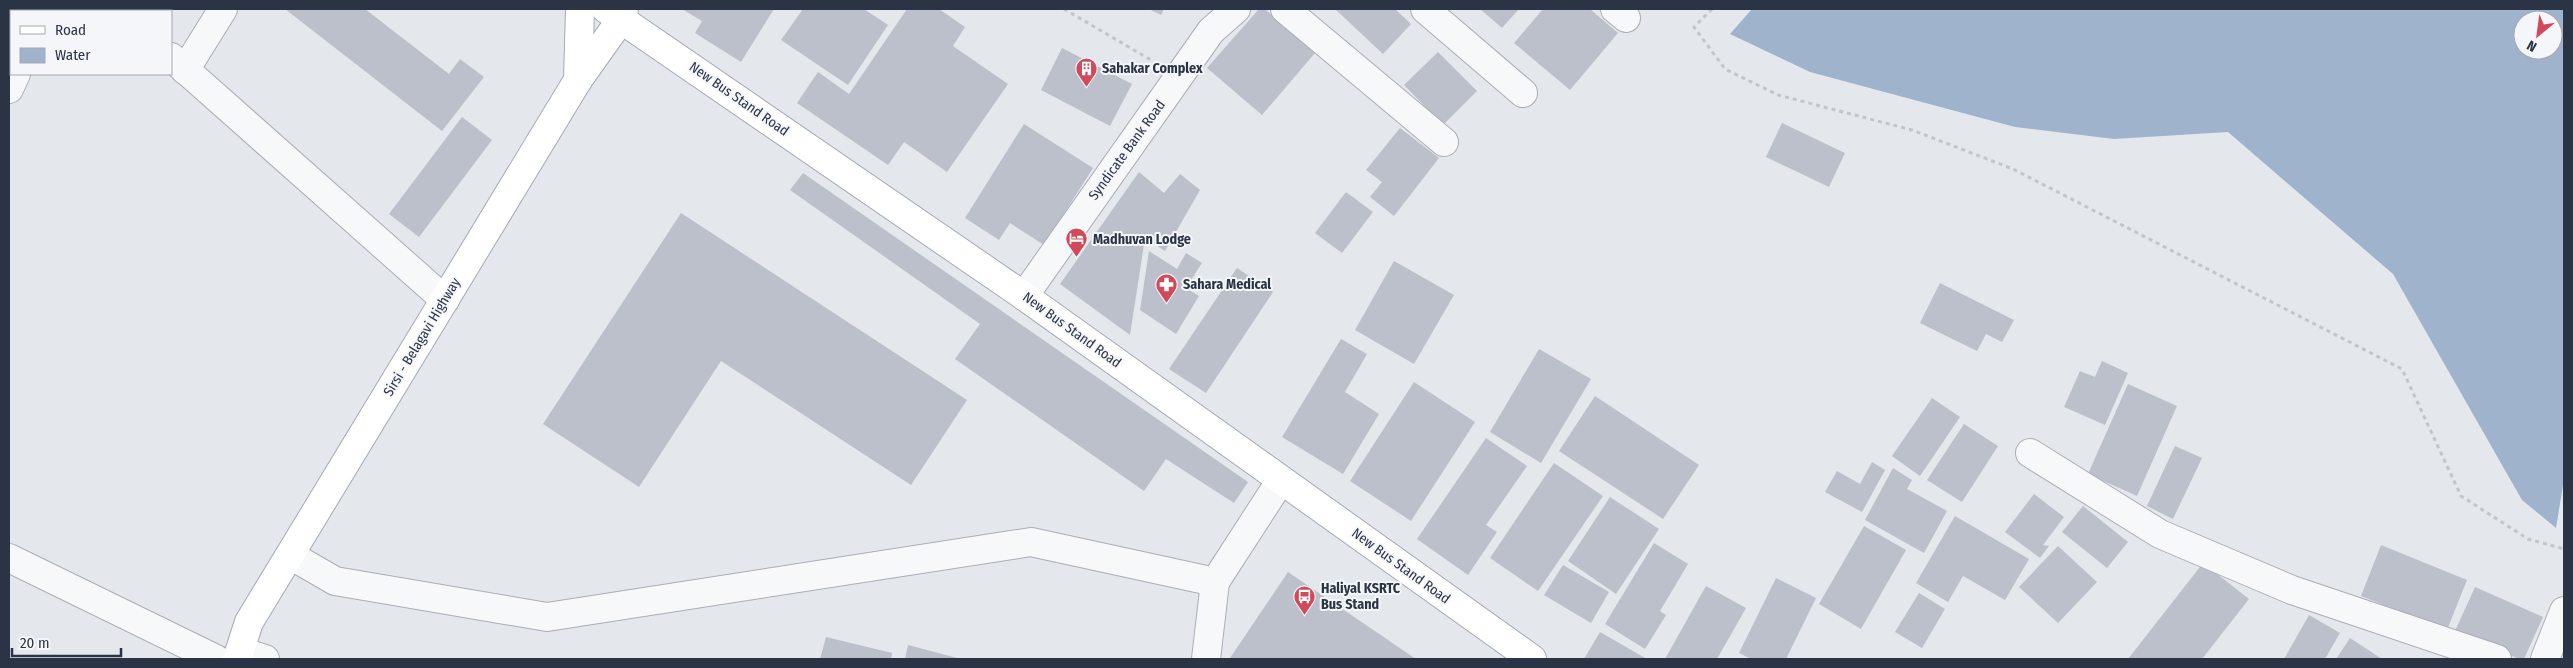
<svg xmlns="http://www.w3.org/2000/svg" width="2573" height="668" font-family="'Fira Sans Condensed',sans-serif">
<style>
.water{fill:#9fb4cc;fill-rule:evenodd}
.building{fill:#bbc0ca}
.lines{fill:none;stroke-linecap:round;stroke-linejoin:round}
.minor-casing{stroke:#a9aeb7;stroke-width:30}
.major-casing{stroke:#a3abb8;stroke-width:30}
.path{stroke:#c2c5cb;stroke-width:3;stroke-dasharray:4 4;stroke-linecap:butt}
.minor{stroke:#f7f8fa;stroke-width:28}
.major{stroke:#fff;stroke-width:28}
.labels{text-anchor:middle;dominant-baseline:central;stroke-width:4;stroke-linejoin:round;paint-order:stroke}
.poi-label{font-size:14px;font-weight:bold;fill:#2b3445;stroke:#f4f6f9;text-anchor:start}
.street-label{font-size:14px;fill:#2b3445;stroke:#f4f6f9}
</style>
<rect width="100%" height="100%" fill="#e4e7ec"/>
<!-- water -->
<path class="water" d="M1752,9H2564V479L2556,528L2522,500L2393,274L2228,132L2114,139L2015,127L1810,72L1730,34ZM2523,20H2553V50H2523Z"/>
<!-- building -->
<g class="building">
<polygon points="9,9 18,9 17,11 11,11 9,28"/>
<polygon points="285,9 365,9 449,74 460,59 484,77 442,131"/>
<polygon points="682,9 774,9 741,62 695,33 702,21"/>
<polygon points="803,9 864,9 888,25 848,85 781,40"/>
<polygon points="907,9 939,9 965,27 953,46 1008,84 947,172 904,142 888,165 797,103 818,72 849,94"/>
<polygon points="1149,9 1164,9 1161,15"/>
<polygon points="1259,9 1265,9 1315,53 1262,115 1207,68"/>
<polygon points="1335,9 1395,9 1411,24 1383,54"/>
<polygon points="1480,9 1519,9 1502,28"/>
<polygon points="1543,9 1590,9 1618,33 1570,90 1514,43"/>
<polygon points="1062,48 1132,84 1110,126 1041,90"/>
<polygon points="1438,52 1477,91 1443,125 1404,85"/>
<polygon points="462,117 492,140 419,237 389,214"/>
<polygon points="1782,123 1845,153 1829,187 1766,157"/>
<polygon points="1024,124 1093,168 1044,245 1010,223 999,240 965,218"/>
<polygon points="1400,128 1439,158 1394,216 1370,197 1382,182 1366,170"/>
<polygon points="1139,172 1164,193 1180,174 1200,190 1165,251 1145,238 1130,335 1060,284"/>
<polygon points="803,173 1248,482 1234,503 1166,459 1144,491 955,359 980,324 790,190"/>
<polygon points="1346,192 1373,212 1342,253 1315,233"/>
<polygon points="681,213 967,400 911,485 721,361 639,487 543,424"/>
<polygon points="1149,251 1177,269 1186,253 1202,263 1186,288 1199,296 1176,334 1140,310"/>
<polygon points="1394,261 1454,295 1414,364 1355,330"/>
<polygon points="1237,268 1273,292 1206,393 1169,369"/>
<polygon points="1940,283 2014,320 2002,342 1986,334 1977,351 1920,323"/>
<polygon points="1341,339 1367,354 1345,392 1379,414 1343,474 1282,437"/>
<polygon points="1539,349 1591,379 1541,463 1490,432"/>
<polygon points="2102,361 2128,373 2105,425 2064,407 2080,371 2095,377"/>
<polygon points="1414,382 1475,422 1411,521 1350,481"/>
<polygon points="2128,384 2177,406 2137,496 2088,474"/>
<polygon points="1595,396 1699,465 1663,519 1559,451"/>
<polygon points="1932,398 1960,417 1920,476 1892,456"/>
<polygon points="1964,424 1998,446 1962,502 1927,480"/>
<polygon points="1486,438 1527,466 1486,525 1497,532 1468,575 1417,539"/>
<polygon points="2175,446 2202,458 2173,519 2147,506"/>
<polygon points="1872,462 1885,470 1862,512 1825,492 1837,471 1860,484"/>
<polygon points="1554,463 1603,496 1538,591 1490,558"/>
<polygon points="1893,468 1912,480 1907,489 1947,511 1924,553 1865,520"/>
<polygon points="2034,494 2064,517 2043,545 2049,546 2040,558 2005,532"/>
<polygon points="1610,497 1659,529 1616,594 1568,561"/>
<polygon points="2083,506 2128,542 2107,568 2062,532"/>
<polygon points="1955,516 2029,559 2005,600 1963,576 1948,602 1916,583"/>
<polygon points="1864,526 1906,550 1861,629 1819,604"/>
<polygon points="1654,543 1688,564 1660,611 1666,615 1645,649 1605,624"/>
<polygon points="2381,545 2467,580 2447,630 2361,596"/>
<polygon points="2058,546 2097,582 2058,623 2019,587"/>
<polygon points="2203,563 2249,599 2202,659 2128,659"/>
<polygon points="1563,565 1609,592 1591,623 1544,595"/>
<polygon points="1288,572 1416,659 1230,658"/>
<polygon points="1776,578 1816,598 1786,659 1751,659 1739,653"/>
<polygon points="1706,586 1746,608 1717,659 1665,659"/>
<polygon points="2475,587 2543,617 2524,659 2519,659 2455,631"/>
<polygon points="1919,593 1945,609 1922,648 1895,632"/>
<polygon points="2309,615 2340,633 2325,659 2284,659"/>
<polygon points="1600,632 1647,659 1584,659"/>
<polygon points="826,637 892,653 891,659 820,659"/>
<polygon points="2350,638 2382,659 2336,659"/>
<polygon points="908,645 961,659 905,659"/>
</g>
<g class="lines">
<defs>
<g id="minor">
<polyline points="115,9 118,11"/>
<polyline points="1285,9 1444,142"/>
<polyline points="1425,9 1523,93"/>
<polyline points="1615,9 1626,18"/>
<polyline points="45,11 47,9"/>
<polyline points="171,57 445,300"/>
<polyline points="185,70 223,9"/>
<polyline points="9,89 16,74"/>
<polyline points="1024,296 1211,31 1236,9"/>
<polyline points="2030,453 2160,534 2292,590 2497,659"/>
<polyline points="290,555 335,581 547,617 1031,542 1215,582 1281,480"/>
<polyline points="9,558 216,659"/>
<polyline points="240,651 265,659"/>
<polyline points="1206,659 1215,582"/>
<polyline points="2545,659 2564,611"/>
</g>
<g id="major">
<polyline points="606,9 1024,296 1532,659"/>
<polyline points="578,80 580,9"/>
<polyline points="237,659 249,622 578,80 622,18 624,9"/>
</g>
</defs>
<!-- minor casing -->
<use href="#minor" class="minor-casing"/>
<!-- major casing -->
<use href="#major" class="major-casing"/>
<!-- path -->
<g class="path">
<polyline points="1064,9 1151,60"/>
<polyline points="1712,9 1694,27 1725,69 1778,95 1912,130 2013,169 2402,369 2461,496 2528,539 2564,549"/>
</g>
<!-- minor -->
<use href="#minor" class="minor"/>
<!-- major -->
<use href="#major" class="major"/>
</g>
<!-- icons -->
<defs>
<symbol id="building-pin" viewBox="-11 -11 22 30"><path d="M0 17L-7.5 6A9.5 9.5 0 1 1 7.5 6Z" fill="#d1495b" stroke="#f4f6f9"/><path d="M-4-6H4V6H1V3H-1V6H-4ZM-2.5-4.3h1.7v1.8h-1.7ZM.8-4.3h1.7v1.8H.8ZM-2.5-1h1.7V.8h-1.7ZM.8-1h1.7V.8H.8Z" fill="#fff"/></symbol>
<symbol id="hotel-pin" viewBox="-11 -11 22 30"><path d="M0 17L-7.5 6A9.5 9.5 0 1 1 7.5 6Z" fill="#d1495b" stroke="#f4f6f9"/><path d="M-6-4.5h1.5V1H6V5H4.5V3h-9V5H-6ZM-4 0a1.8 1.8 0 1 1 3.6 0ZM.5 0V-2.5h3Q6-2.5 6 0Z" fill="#fff"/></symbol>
<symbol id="pharmacy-pin" viewBox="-11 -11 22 30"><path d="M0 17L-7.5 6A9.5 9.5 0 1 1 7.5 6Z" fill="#d1495b" stroke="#f4f6f9"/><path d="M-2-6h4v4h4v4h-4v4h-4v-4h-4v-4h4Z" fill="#fff"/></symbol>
<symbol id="bus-pin" viewBox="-11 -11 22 30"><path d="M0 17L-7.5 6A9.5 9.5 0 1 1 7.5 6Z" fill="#d1495b" stroke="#f4f6f9"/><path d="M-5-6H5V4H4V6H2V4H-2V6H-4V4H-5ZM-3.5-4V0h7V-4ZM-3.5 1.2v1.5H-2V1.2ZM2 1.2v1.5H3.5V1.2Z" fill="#fff"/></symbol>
</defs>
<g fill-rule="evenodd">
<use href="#building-pin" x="1074" y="56" width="25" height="34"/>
<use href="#hotel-pin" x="1064" y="226" width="25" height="34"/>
<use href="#pharmacy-pin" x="1154" y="272" width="25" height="34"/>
<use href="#bus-pin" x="1292" y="584" width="25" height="34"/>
</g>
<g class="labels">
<!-- poi labels -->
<g class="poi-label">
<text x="1102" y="68">Sahakar Complex</text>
<text x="1093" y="239">Madhuvan Lodge</text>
<text x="1183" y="284">Sahara Medical</text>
<text x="1321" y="588">Haliyal KSRTC<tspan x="1321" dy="16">Bus Stand</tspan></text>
</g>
<!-- street labels -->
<g class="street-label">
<text transform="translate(739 99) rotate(35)">New Bus Stand Road</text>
<text transform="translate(1127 150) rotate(-54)">Syndicate Bank Road</text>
<text transform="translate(1072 330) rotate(36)">New Bus Stand Road</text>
<text transform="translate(422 337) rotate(-59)">Sirsi - Belagavi Highway</text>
<text transform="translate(1401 566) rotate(36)">New Bus Stand Road</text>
</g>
</g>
<!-- border -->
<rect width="2573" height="668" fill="none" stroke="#2b3445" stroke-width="20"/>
<!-- legend -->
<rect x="10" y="10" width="162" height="65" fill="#f4f6f9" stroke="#a4a8b1"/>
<rect x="20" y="26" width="25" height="8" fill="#ffffff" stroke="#a4a8b1"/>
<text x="55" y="35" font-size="15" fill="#2b3445">Road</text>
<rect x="20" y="48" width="25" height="15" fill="#9fb4cc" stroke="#a4a8b1"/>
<text x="55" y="60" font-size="15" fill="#2b3445">Water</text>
<!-- north arrow -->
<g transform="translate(2538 35) rotate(209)"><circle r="24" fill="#f4f6f9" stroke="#a4a8b1"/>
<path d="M0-4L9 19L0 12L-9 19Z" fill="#d1495b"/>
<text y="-8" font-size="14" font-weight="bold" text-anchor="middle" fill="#2b3445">N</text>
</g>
<!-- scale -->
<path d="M12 648v8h109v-8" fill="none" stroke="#2b3445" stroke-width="2.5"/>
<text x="20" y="648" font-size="15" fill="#2b3445" stroke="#f4f6f9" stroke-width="4" paint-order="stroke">20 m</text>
</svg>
